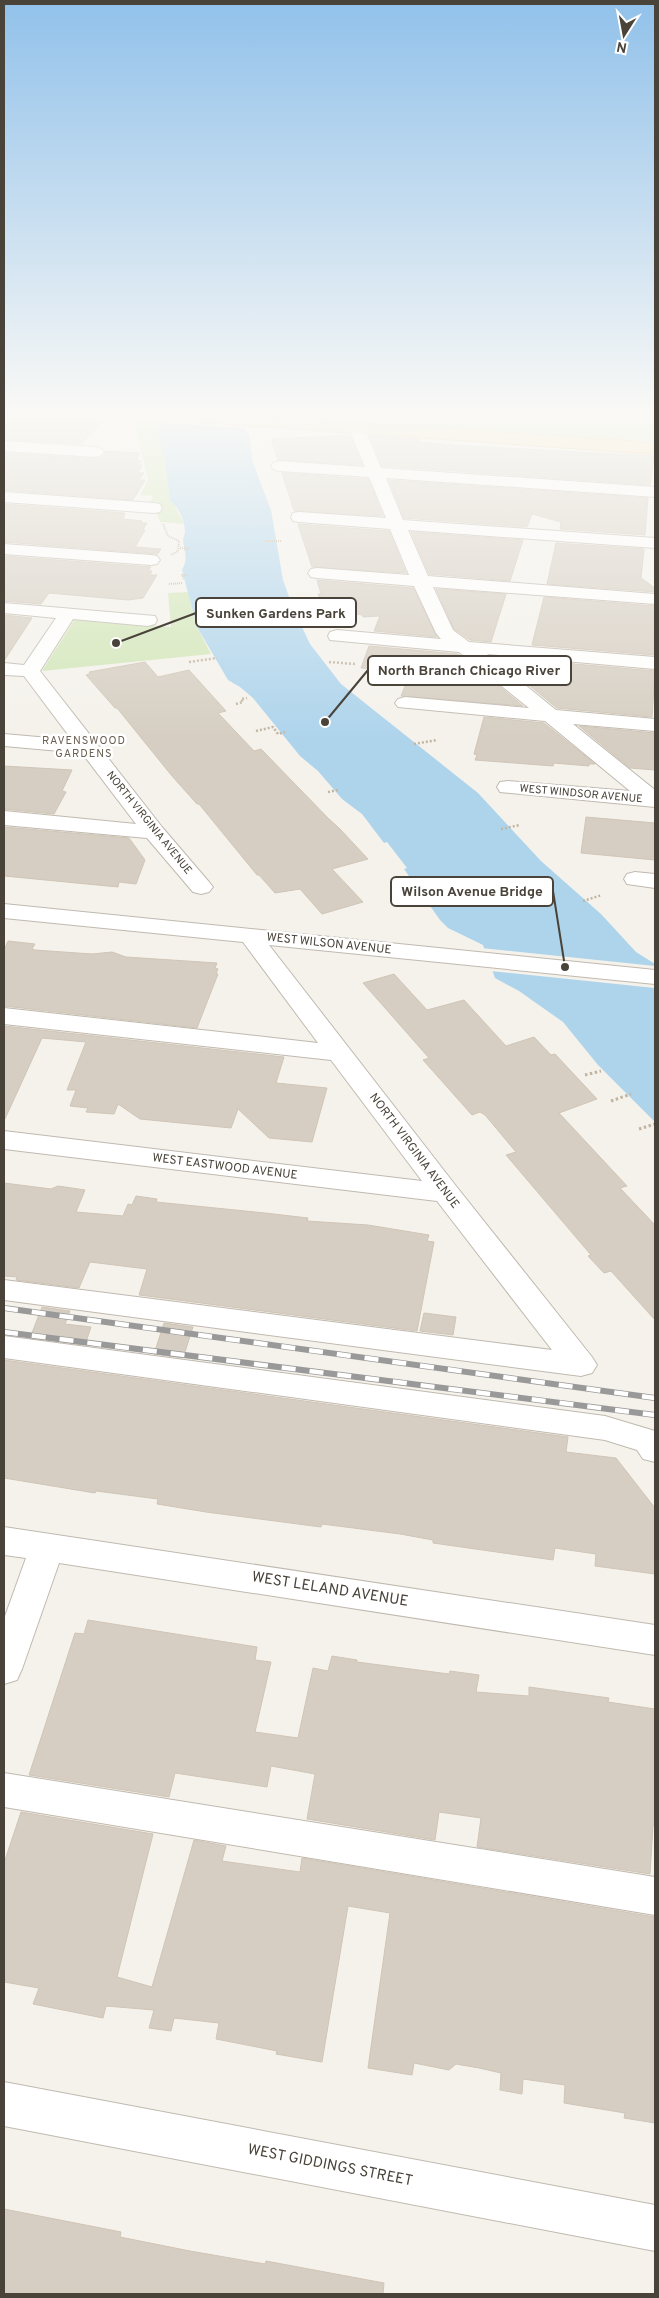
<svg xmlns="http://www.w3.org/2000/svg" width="659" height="2298" font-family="Overpass,sans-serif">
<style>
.green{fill:#d2e6b8}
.water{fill:#aed4ec}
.pier{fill:#f5f2ec}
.building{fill:#d6cec2;stroke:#d0c5b6}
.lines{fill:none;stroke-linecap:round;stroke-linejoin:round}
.minor-casing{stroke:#c0b9af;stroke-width:2}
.major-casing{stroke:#dcba73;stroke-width:2}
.path-far2{stroke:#c1b5a1;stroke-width:2;stroke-dasharray:1 1;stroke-linecap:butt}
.path-far1{stroke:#c1b5a1;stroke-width:2.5;stroke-dasharray:2 2;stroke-linecap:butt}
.path{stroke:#c1b5a1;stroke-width:3;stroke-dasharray:2.5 2.5;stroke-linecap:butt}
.minor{fill:#fff;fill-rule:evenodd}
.major{fill:#f7dda3;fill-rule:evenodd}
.rail-casing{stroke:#999;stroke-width:6}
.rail{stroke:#fff;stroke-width:4.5;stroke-dasharray:14;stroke-linecap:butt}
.labels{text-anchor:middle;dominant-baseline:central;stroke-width:5;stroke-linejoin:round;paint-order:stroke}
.far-neighbourhood-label{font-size:11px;letter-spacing:1px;fill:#6b6052;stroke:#fff}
.far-street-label{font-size:11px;fill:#49433a;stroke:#fff}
.street-label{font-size:12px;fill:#49433a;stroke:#fff}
.near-street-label{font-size:15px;fill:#49433a;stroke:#fff}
.leader{fill:none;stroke:#49433a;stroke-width:2}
.callout-dot{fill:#49433a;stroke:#fff;stroke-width:2}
.callout{fill:#fff;stroke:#49433a;stroke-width:2}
.callout-label{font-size:14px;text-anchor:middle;font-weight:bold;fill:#49433a}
</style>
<rect width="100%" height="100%" fill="#f5f2ec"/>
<!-- green -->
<g class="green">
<polygon points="286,416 655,416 655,442 285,417"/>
<polygon points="134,421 158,422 157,428 164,456 170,501 174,504 184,524 160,522 156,511 147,510 153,496 140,495 148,480"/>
<polygon points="188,592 197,627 211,654 42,671 75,619 171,627 168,593"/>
</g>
<!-- water -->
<path class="water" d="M161,416L241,423L249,434L253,463L271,510L283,580L293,608L310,644L341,684L478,793L541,861L601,914L636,952L655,964V1122L598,1065L563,1022L519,991L495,978L483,945L448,928L440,920L404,869L407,868L387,842L384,843L362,814L342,799L318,771L300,756L253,698L240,687L228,680L197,627L182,570C189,556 184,554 183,540C183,537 185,535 185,532C185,522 179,507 170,501L164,456L156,428Z"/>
<!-- pier -->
<g class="pier">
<polygon points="159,416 244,416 243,422 248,428 156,422"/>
<polygon points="481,948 655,966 655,988 490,971"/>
</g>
<!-- building -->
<g class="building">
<polygon points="4,416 72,416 104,420 81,444 4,439"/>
<polygon points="350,435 362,465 278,460 271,439"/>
<polygon points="370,436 420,439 419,442 452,445 654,456 650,485 382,466"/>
<polygon points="106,451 140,453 136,460 141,461 138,465 142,465 138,472 144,473 139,480 145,480 133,500 4,490 4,453 96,459 104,456"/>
<polygon points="282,473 368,479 383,516 294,511"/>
<polygon points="389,480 648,498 645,535 560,529 561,522 532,514 527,527 404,518"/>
<polygon points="4,504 125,513 123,519 142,521 141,523 147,523 143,529 145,530 135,547 161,549 158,554 4,542"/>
<polygon points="298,524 389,531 406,573 312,567"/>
<polygon points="411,532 523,540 510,581 429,574"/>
<polygon points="556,543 644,549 641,578 655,588 655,592 547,584"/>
<polygon points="4,556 151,567 148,571 152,571 150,575 157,575 143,598 128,600 49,593 41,604 4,601"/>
<polygon points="317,580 413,588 437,637 374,631 380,616 363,617 362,615 356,614 326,616 318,594 321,594"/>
<polygon points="436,589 506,594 491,642 470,640 454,629"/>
<polygon points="544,597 655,606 655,655 532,645"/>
<polygon points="4,615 32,618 4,661"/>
<polygon points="369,646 458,654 481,672 480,678 494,682 523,706 401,696 405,686 404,681 371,678 376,669 361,668"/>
<polygon points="529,660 655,671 652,717 557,708 524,681"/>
<polygon points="145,662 158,677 189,670 226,711 218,713 254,751 261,749 328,818 340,829 368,859 332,869 363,902 322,914 300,889 275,893 259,875 257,875 199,804 197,804 172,776 117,708 115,708 86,675 90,674 89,672"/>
<polygon points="484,717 544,723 595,764 589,764 589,766 554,763 553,766 475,760 477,755 474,754"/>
<polygon points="579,726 655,733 655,770 630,768"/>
<polygon points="4,766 72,770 62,791 66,792 54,814 4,809"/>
<polygon points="586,817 655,823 655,860 581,853"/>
<polygon points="4,827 129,838 145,860 136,884 119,882 118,887 4,876"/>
<polygon points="8,941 35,944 32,949 35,950 92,954 112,952 126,957 217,963 215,968 218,969 216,974 218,974 197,1028 4,1006 4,950"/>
<polygon points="394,974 427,1010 464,1000 506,1046 534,1037 551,1055 555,1054 597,1099 559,1113 627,1186 620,1188 655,1225 655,1320 611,1271 604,1273 588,1256 591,1255 506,1155 516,1152 485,1115 480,1112 472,1115 423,1060 429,1058 363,983"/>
<polygon points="4,1026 284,1057 276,1083 327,1088 312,1142 269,1138 238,1109 231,1128 140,1119 118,1104 114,1114 86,1112 88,1108 70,1106 76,1090 67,1090 86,1042 42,1038 4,1121"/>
<polygon points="4,1183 51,1189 58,1186 85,1190 76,1212 123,1216 128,1204 132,1205 136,1196 157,1199 156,1202 265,1213 308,1218 307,1221 368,1225 429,1235 427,1241 434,1242 417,1331 139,1295 147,1269 90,1262 79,1288 16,1280 17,1277 4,1276"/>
<polygon points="42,1307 70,1311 65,1324 91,1327 85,1345 30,1338"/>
<polygon points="424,1313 456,1317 453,1335 420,1331"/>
<polygon points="164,1323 193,1327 183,1358 154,1354"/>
<polygon points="4,1360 568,1437 566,1452 616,1458 655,1508 655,1574 595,1566 596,1554 555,1548 553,1560 433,1543 433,1540 400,1534 322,1524 321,1527 206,1512 157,1504 158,1499 96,1491 95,1493 4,1478"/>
<polygon points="88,1620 257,1647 255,1660 271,1662 255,1732 298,1738 313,1668 328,1671 332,1656 357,1660 357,1662 449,1674 450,1671 479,1675 476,1692 529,1696 529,1687 609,1698 608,1702 655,1709 655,1825 653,1825 650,1874 477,1847 481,1818 439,1812 435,1840 307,1819 315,1774 271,1766 267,1787 175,1773 169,1797 29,1775 75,1633 84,1634"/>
<polygon points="21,1812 153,1834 117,1977 152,1987 194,1840 226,1846 222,1861 300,1872 302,1858 655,1917 655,2123 624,2118 625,2113 564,2103 565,2085 523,2079 522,2094 500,2090 501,2073 479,2068 456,2064 449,2070 414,2063 412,2075 368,2068 390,1913 348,1906 322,2062 276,2054 277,2051 216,2039 219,2023 174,2018 171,2031 149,2028 154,2010 106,2006 103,2018 33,2004 39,1988 4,1982 4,1863"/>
<polygon points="4,2209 121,2232 120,2237 190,2251 265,2264 266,2261 384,2283 383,2294 4,2294"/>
</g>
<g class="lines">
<defs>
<g id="minor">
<polygon points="356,422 361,424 364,427 381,468 655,487 655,497 386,478 403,520 655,538 655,548 408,530 428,576 655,594 655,604 433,587 453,630 469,642 655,657 655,669 487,654 556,710 655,719 655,731 573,724 655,790 655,807 500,792 497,787 500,782 508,781 630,791 545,721 398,707 395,703 398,699 405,697 529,708 459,652 330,640 328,636 330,632 337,630 441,639 436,633 414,586 317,578 311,577 308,573 311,569 317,568 409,575 390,529 299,522 293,521 291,517 293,513 299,512 386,518 369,477 279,471 273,469 271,466 273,463 279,461 365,467 348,427 351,424"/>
<polygon points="4,441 96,447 102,449 104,452 102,455 96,457 4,451"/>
<polygon points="4,492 154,503 160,504 162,508 160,512 154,513 4,502"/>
<polygon points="4,544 151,555 157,556 160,560 157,564 151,565 4,554"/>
<polygon points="4,603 155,616 157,620 155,624 148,626 73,619 40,671 162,827 209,882 213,887 209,892 201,894 193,892 147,838 4,825 4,811 136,824 82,753 4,746 4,734 72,740 24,676 4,675 4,663 24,665 56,618 4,613"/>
<polygon points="635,872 655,874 655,888 627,884 624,879 627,874"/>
<polygon points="4,904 655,970 655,984 269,945 456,1186 592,1357 597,1365 592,1373 581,1376 4,1300 4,1280 552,1350 437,1201 4,1149 4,1131 422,1181 331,1060 4,1024 4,1008 318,1043 243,942 4,918"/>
<polygon points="4,1336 605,1416 655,1431 655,1462 643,1459 637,1450 605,1440 4,1358"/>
<polygon points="4,1527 655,1625 655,1655 59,1563 22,1669 17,1680 4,1684 4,1619 26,1558 4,1555"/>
<polygon points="4,1773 655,1877 655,1915 4,1807"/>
<polygon points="4,2082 655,2205 655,2251 4,2126"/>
</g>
<polygon id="major" points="177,416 252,416 617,440 655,444 655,454 185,421"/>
</defs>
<!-- minor casing -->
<use href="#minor" class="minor-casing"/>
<!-- major casing -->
<use href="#major" class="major-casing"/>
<!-- path-far2 -->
<g class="path-far2">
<polyline points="163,524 168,536 179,541 178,551 171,555"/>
<polyline points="266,541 282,541"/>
<polyline points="180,548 190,549"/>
<polyline points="184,579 182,575 188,575"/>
<polyline points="169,584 182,583"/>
</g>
<!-- path-far1 -->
<g class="path-far1">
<polyline points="189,662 217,658"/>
<polyline points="329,662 355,664"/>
<polyline points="236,704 243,702 241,699 247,698"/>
<polyline points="256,731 273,727 278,734 285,732"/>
<polyline points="414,744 437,740"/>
<polyline points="328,792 338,790"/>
<polyline points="501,829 520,825"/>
<polyline points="583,901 602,895"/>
</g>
<!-- path -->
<g class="path">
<polyline points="585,1075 601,1071"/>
<polyline points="611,1101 631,1094"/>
<polyline points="639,1129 655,1124"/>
</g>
<!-- minor -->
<use href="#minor" class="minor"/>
<!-- major -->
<use href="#major" class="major"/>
<defs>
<g id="rail">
<polyline points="4,1308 655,1398"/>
<polyline points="4,1332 655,1415"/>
</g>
</defs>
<!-- rail casing -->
<use href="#rail" class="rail-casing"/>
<!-- rail -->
<use href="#rail" class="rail"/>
</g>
<!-- sky -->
<linearGradient id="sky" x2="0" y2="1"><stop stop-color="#91c1ea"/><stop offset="0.56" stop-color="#faf9f6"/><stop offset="1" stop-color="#faf9f6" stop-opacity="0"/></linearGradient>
<rect width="659" height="738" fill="url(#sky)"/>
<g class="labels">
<!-- far-neighbourhood labels -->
<g class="far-neighbourhood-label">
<text x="84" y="741">RAVENSWOOD<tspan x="84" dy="13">GARDENS</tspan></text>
</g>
<!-- far-street labels -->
<g class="far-street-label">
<text transform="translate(581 794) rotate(5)">WEST WINDSOR AVENUE</text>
<text transform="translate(149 823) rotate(51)">NORTH VIRGINIA AVENUE</text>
</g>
<!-- street labels -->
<g class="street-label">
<text transform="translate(329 944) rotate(6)">WEST WILSON AVENUE</text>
<text transform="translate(414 1151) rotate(53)">NORTH VIRGINIA AVENUE</text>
<text transform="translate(225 1167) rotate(7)">WEST EASTWOOD AVENUE</text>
</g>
<!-- near-street labels -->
<g class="near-street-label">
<text transform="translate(330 1590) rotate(9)">WEST LELAND AVENUE</text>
<text transform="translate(330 2166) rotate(11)">WEST GIDDINGS STREET</text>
</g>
</g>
<!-- callouts -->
<path class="leader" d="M116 643L196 613M325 722L368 670M565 967L553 891"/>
<g class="callout-dot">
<circle cx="116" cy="643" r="5"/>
<circle cx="325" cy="722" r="5"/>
<circle cx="565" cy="967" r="5"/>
</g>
<g class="callout">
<rect x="196" y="598" width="160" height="29" rx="5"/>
<rect x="368" y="656" width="203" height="29" rx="5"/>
<rect x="391" y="877" width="162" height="29" rx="5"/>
</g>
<g class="callout-label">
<text x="276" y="618">Sunken Gardens Park</text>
<text x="469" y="675">North Branch Chicago River</text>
<text x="472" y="896">Wilson Avenue Bridge</text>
</g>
<!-- border -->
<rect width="659" height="2298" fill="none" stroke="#49433a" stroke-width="10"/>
<!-- north arrow -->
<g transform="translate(624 35) rotate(191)" stroke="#ffffff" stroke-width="4" paint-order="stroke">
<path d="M0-4L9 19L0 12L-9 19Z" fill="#49433a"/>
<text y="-8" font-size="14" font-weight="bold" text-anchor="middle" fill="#49433a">N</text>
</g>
</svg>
